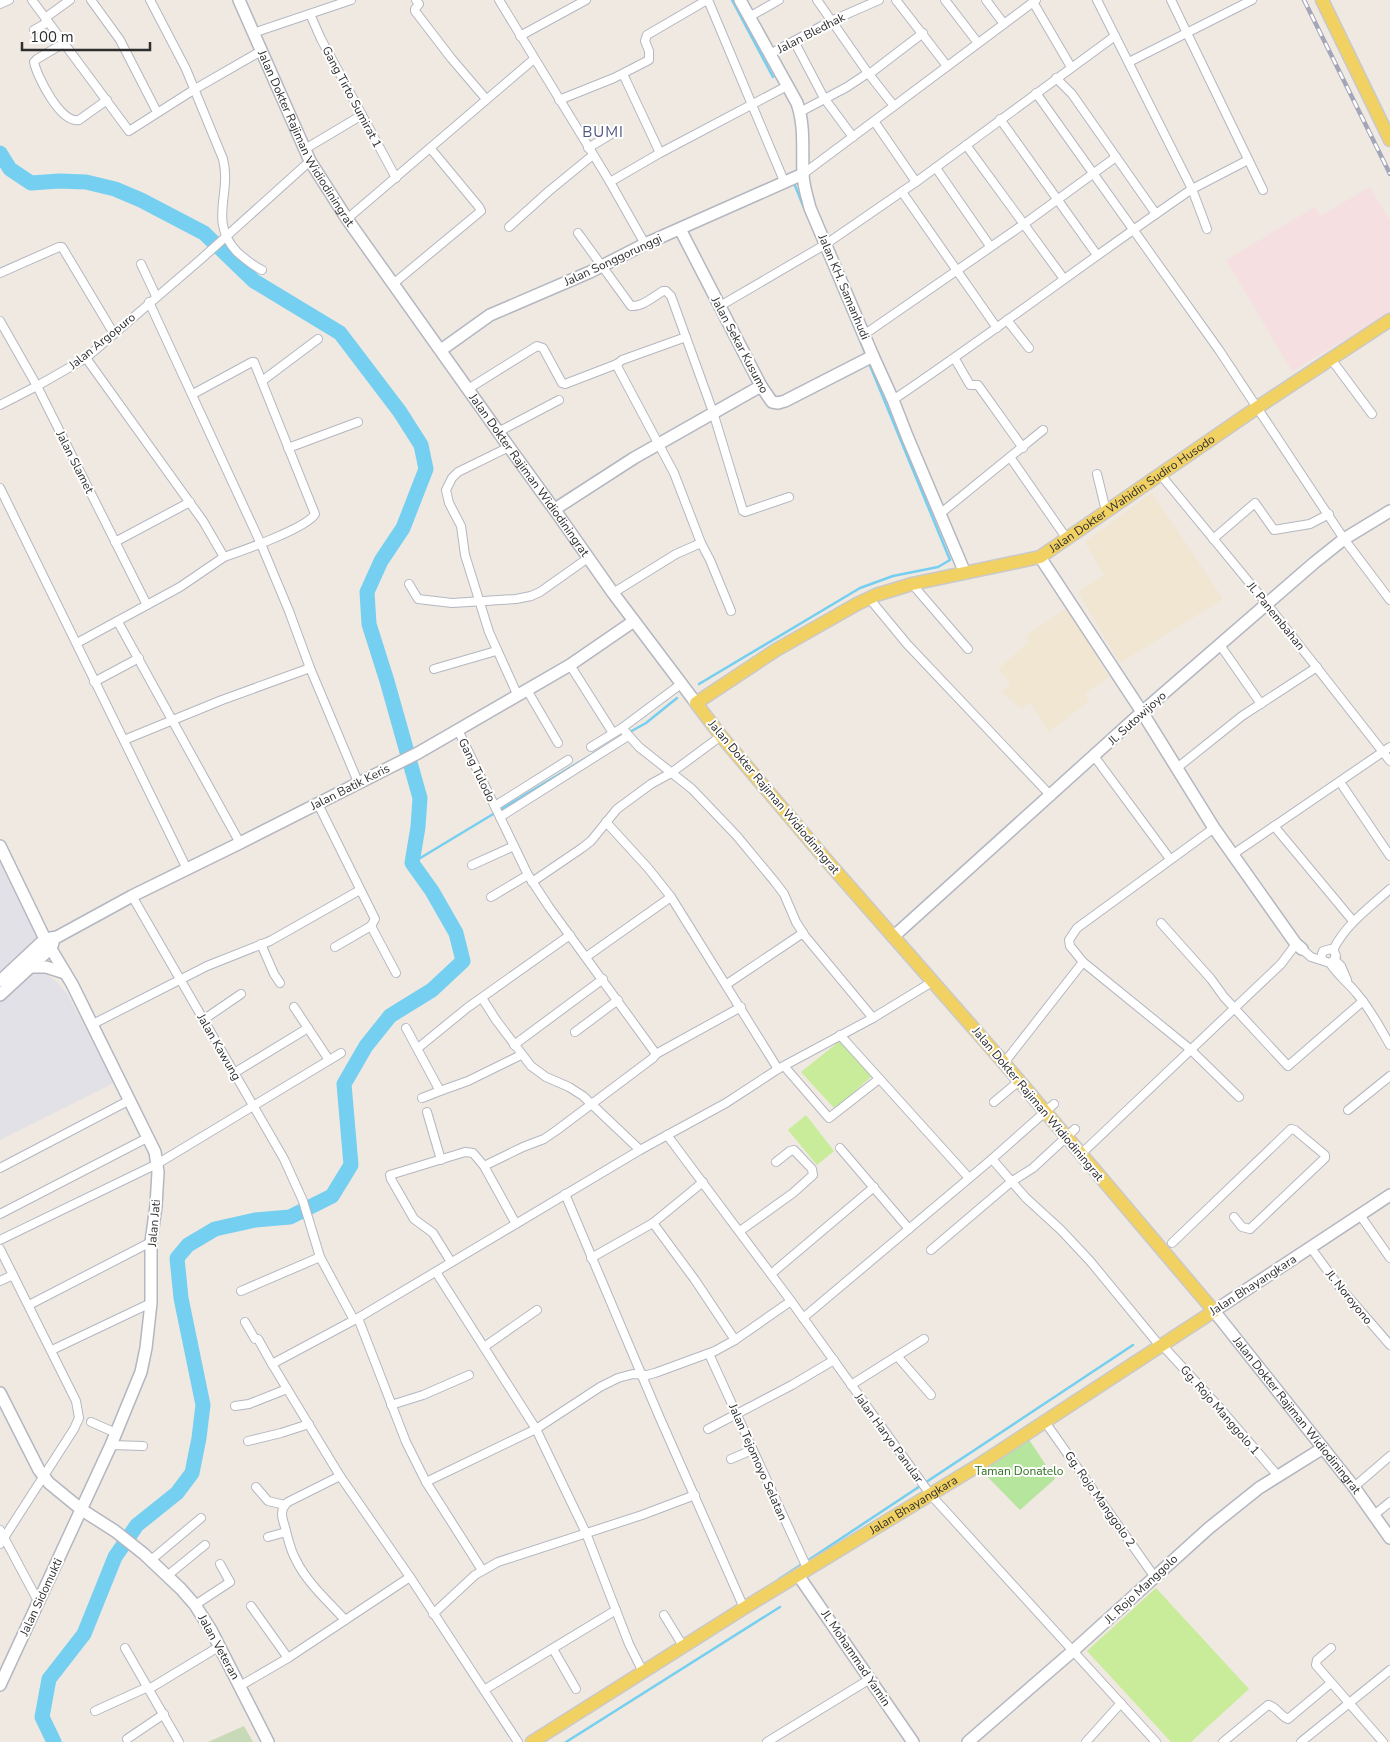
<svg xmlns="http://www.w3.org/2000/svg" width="1390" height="1742" font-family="'Nunito Sans',sans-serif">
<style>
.industrial{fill:#e3e1e8}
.education{fill:#f0e6d1}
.medical{fill:#f5dfe0}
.green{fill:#b6e59e}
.cemetery{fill:#c8d9b8}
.pitch{fill:#c9ec9a}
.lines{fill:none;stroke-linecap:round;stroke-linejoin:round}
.stream{stroke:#75cff0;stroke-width:2.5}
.river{stroke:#75cff0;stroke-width:15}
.street-casing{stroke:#b4b7c1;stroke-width:10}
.secondary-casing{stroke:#b4b7c1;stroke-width:14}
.primary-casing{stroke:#c9c9c9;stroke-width:15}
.street{stroke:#fff;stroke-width:8}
.secondary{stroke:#fff;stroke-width:11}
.primary{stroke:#f2d163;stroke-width:12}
.rail-casing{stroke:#a3a6b8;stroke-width:4.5}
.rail{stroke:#fff;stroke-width:2.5;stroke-dasharray:8;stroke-linecap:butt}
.labels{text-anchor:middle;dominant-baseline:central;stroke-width:4;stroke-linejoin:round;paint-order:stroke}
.street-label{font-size:12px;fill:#2e2e2e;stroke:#fff}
.park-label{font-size:12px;fill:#2c6e1b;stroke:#fff}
.quarter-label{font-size:15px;letter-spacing:1px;fill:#4d5680;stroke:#fff}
</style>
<rect width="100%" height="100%" fill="#efe9e1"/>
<!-- industrial -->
<g class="industrial">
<polygon points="0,858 39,933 36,943 0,976"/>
<polygon points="36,972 42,972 49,976 57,982 68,995 114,1083 0,1140 0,1002 30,974"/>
</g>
<!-- education -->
<g class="education">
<polygon points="1152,493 1223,599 1120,663 1078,592 1104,575 1085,542"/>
<polygon points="1067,608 1109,677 1085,693 1089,701 1049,732 1030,702 1022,709 1001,692 1011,683 998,669 1028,643 1027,635"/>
</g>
<!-- medical -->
<polygon class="medical" points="1370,187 1390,221 1390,313 1292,371 1226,260 1315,207 1320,216"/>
<!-- green -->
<polygon class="green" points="1026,1435 1055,1479 1020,1510 977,1466"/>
<!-- cemetery -->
<polygon class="cemetery" points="244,1726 253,1742 208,1742"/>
<!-- pitch -->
<g class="pitch">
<polygon points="841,1040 872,1076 835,1109 801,1072"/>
<polygon points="806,1115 834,1151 817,1165 788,1130"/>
<polygon points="1156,1588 1249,1689 1191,1742 1171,1742 1087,1651"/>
</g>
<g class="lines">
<!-- stream -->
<g class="stream">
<polyline points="732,0 773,77"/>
<polyline points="794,183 804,208"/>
<polyline points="829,266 866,355"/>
<polyline points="699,684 860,588 893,576 938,567 950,560 869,363"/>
<polyline points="628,733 646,723 677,698"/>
<polyline points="412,863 601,749"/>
<polyline points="807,1561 1133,1345"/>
<polyline points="779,1579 802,1564"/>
<polyline points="566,1742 780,1607"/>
</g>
<!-- river -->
<polyline class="river" points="0,153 10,169 31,183 59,181 86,182 115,189 141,200 204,233 254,281 340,333 400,412 421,445 426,469 403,528 381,561 367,592 369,624 387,681 420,798 418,827 412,863 432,891 456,933 463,961 432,990 390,1016 366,1046 344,1084 351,1165 332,1196 290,1217 255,1220 215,1229 188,1245 177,1258 181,1298 203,1405 199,1438 192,1473 177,1493 137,1525 115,1557 84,1634 49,1679 42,1717 54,1742"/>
<defs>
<g id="street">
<polyline points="32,0 129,131 195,89 261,51"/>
<polyline points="91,0 120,40 157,112"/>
<path d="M150,0L186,69L223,159C232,194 208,221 237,252C245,259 253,266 262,270"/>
<polyline points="416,0 419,4 415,9 415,11 451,58 486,99"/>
<polyline points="499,0 610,182 645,244"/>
<polyline points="708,0 784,181"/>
<polyline points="817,0 868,73 894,106"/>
<polyline points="896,0 947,66"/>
<polyline points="945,0 978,43"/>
<polyline points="986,0 1004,24"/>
<polyline points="1171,0 1263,190"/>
<polyline points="1033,2 1071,67"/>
<polyline points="0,4 9,0"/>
<polyline points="310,14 321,39 396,178"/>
<polyline points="749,17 779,0"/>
<polyline points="45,18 70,0"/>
<polyline points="34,30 48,22"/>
<polyline points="253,33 351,0"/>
<polyline points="520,36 586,0"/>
<polyline points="794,41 824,98 853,137"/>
<path d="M64,43L37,59L34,62C37,77 61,124 79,120L107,100"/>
<polyline points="770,54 831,21 879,0"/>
<polyline points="1129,62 1252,0"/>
<polyline points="623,74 660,153"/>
<polyline points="1056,78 1072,94 1156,214"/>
<polyline points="1036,93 1219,350 1344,539 1390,600"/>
<polyline points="559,100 614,78 649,60 649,51 645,41 647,35 707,0"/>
<polyline points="800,112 847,87 868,73 872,72 923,33"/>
<polyline points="1000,119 1097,255"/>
<polyline points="874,121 916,182"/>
<polyline points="966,145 1064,279"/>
<polyline points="588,148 613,133"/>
<polyline points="305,149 362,115"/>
<polyline points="936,168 990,246"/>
<polyline points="803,174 1036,0"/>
<polyline points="610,182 660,153 787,86"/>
<polyline points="902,192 997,328"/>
<polyline points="347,219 534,59"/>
<polyline points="509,227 549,191 593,155"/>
<polyline points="1207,229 1192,189 1248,160"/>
<path d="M578,233L631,306C642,307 653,297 663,291H666L671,296L713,412L743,511L745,512L789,497"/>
<polyline points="141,264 156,296"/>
<polyline points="0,273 59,247 62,247 114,334"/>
<polyline points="393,284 481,211 479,207 431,149"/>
<polyline points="149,302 261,544 289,611 310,668 358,782"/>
<polyline points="720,306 826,244 916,182 1115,36"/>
<polyline points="1007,320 1029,348"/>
<polyline points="0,321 37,386 147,605"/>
<polyline points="865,334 1024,224 1116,157"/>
<polyline points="955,359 970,385 978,385 1023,448"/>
<polyline points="1331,359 1372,414"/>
<polyline points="617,364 618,368 674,473 701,543 710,560 731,611"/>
<polyline points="262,381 318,339"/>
<polyline points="468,389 537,346 543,348 562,383 565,384 617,364 622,360 686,337"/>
<path d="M193,394L252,362H254L315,514C307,528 242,551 224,557"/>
<path d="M893,400C994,332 1091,258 1192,189L1097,0"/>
<polyline points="0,405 37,386 86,358 200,260 310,161"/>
<polyline points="498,432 559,400"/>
<polyline points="509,447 458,472 452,478 446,490 449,503 461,526 465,555 489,632 518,696"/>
<polyline points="288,448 358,422"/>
<polyline points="1010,457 1067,539"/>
<polyline points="1097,474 1106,511"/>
<polyline points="1160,474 1267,604 1390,761"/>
<polyline points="0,488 187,869"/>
<polyline points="941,513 1043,430"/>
<polyline points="1213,539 1255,503 1274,530 1310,524 1329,514"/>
<polyline points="115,542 190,502"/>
<polyline points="409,584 418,599 452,603 516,599 531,596 540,592 588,558"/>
<polyline points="912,584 968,649"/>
<polyline points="613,593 676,554 701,543"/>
<polyline points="869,598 907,644 1051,796"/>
<polyline points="118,622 240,843"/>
<polyline points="77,643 180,587 224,557 203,521 86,358"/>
<polyline points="1220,645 1261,704"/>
<polyline points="570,665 613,733"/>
<polyline points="434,669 496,651"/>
<polyline points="94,682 139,658"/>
<polyline points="527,690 558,743"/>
<polyline points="622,728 639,747 692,789 736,835 775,882 784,894 796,922 805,936 873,1018"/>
<polyline points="458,730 528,875 549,907 656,1054 653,1058 557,1130 544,1139 523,1147 484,1166"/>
<polyline points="124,740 222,700 310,668"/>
<polyline points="591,747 622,728 681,684"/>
<polyline points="1094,756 1170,859"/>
<polyline points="1177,768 1242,716 1317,667"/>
<polyline points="1340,782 1390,856"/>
<polyline points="318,804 375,919 371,926 335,947"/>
<polyline points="495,806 568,760"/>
<polyline points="500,817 628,736"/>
<polyline points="606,822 648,868 671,897 778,1069"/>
<polyline points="1274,826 1353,921"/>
<polyline points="1214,828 1077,928 1069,940 1070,946 1083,962 1190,1049 1239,1097"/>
<polyline points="1232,855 1390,747"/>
<polyline points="472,865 514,846"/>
<polyline points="532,882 582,848 591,841 617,809 651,784 671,773 721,736"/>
<polyline points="132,896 284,1159 303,1201 320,1257 354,1320"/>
<polyline points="491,897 528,875"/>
<polyline points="1161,923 1211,979 1224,997 1288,1066 1363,1001"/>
<polyline points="371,926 396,973"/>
<polyline points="261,944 274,974 280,983"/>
<path d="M1302,949L1311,957L1330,963C1337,975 1350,984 1358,995C1371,1010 1380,1028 1390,1045"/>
<path d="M1333,950C1346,924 1369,908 1390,889"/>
<polyline points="586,957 671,897"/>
<polyline points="1323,960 1321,957 1323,951 1331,949 1334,951 1336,956 1333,961 1330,963"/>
<polyline points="1335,960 1341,966 1347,980"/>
<polyline points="727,984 803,933"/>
<polyline points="482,998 496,1020 531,1066 546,1077 569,1087 583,1096 640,1150"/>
<polyline points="294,1007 329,1060"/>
<polyline points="203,1020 241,994"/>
<polyline points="91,1025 207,966 270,941 360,890"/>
<polyline points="406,1028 440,1091 468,1081 521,1055"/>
<polyline points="575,1032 618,1000"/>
<polyline points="840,1035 969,1178"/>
<polyline points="514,1045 603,979"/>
<polyline points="418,1048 467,1008 570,935"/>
<polyline points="656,1054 741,1007"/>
<polyline points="1004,1063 1083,962"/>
<polyline points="784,1066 829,1118 879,1079"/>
<polyline points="234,1073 308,1028"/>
<polyline points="422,1098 440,1091"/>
<polyline points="994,1102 1019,1081"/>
<polyline points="1348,1110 1390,1076"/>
<polyline points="427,1112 441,1160"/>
<polyline points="667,1135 791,1301 930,1494 1156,1742"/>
<polyline points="840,1148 909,1229"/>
<polyline points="1081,1154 1281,964 1296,944"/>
<polyline points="992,1159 1026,1198 1061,1230 1090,1261 1160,1346"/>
<polyline points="0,1168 128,1101"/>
<polyline points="565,1194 659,1416 744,1608"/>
<polyline points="0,1214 147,1138"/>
<polyline points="1360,1215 1390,1258"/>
<polyline points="653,1223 695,1280 735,1340"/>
<polyline points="740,1231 793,1193 813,1175 812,1169 794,1150 790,1151 776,1162"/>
<polyline points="0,1240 157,1164 341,1053"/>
<polyline points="1172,1243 1291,1129 1295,1130 1325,1155 1325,1158 1250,1229 1242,1227 1234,1217"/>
<polyline points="1311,1248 1338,1285 1390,1345"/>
<polyline points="0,1249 76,1401 79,1418 74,1429 0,1544"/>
<polyline points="931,1250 1011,1182 1033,1168 1075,1129"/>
<polyline points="591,1258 653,1223 703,1182"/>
<polyline points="451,1262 433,1233 414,1219 391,1179 390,1175 465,1152 473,1153 484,1166 516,1224"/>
<polyline points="436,1272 536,1429 586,1533 629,1644 643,1672"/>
<polyline points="771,1274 874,1187"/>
<polyline points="0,1281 13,1275"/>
<polyline points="241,1291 320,1257"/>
<polyline points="29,1305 151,1242"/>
<polyline points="358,1318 406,1442 426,1482 482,1570"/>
<polyline points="803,1318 992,1159 1054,1104"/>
<polyline points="245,1322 255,1339 258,1339 272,1364"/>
<polyline points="1162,1345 1219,1407 1278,1476"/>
<polyline points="484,1347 537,1310"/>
<polyline points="52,1350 151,1303"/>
<polyline points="709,1354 808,1570"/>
<polyline points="897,1356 931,1395"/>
<polyline points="851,1385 924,1339"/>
<polyline points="391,1405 423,1395 469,1375"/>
<polyline points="235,1406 249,1404 287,1389"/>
<polyline points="91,1422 116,1433"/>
<polyline points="1045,1422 1154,1576"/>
<polyline points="708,1429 792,1385 834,1360"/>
<polyline points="248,1441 281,1433 309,1424"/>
<polyline points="111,1445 143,1446"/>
<polyline points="731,1459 752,1450"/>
<path d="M340,1476L288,1502C279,1509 282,1518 285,1527C288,1538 290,1550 296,1560C307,1583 329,1602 345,1620"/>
<polyline points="426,1482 536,1429 600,1387 618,1378 633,1374 647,1375 655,1373 715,1351 735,1340 791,1301"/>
<polyline points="256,1487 268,1501 285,1505"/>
<polyline points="1354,1487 1390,1456"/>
<polyline points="1374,1515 1390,1502"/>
<polyline points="0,1530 38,1601"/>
<polyline points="268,1537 286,1532"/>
<polyline points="151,1560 201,1518"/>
<polyline points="167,1576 205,1545"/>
<polyline points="195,1605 230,1582 220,1564"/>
<polyline points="251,1606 288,1658"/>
<polyline points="433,1614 475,1575 498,1562 642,1515 695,1495"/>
<polyline points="664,1615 683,1646"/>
<polyline points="125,1648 179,1742"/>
<polyline points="1331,1648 1317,1660 1316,1665 1383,1742"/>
<polyline points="553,1649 576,1689"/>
<polyline points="240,1686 288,1658 410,1577"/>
<polyline points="149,1689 220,1646"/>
<polyline points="484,1690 616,1610"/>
<polyline points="95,1711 148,1687"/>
<polyline points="127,1739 164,1714"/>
<polyline points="518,1742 410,1577 340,1476 272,1364 358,1318 640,1150 726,1103 778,1069 873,1018 932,982"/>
<polyline points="767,1742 870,1679"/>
<polyline points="1086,1742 1121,1703"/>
<path d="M1223,1742L1268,1705C1276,1706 1280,1716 1288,1719L1331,1683"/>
<polyline points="1301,1742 1390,1670"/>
</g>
<g id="secondary">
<path id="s1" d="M239,0L310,161L347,219L509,447L559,516L613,593L696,703"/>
<path d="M740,0L797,103C805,125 802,150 803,173C803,185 807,196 810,208L873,356L893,400L907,436L965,573"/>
<polyline points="680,229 761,386 772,402 778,403 785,401 873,356"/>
<polyline points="441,350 490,315 590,272 645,244 803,174"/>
<polyline points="555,509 634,458 761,386"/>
<polyline points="1040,557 1142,712 1214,828 1296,944 1302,949"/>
<polyline points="0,846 45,939 72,984 155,1152 158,1172 156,1206 151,1242 151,1303 146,1348 141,1372 111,1445 0,1685"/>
<polyline points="893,937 1142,712 1314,563 1344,539 1390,511"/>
<polyline points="30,967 46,967 65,973"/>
<polyline points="0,981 45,939 57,937 132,896 240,843 418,753 570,665 634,621"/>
<polyline points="0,995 51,948 53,943"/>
<path id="s2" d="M1390,1195L1214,1311L1354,1487L1390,1538"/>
<polyline points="0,1393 39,1470 49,1483 82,1510 115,1531 144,1554 181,1589 195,1605 211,1630 268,1742"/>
<polyline points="798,1575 913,1742"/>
<polyline points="968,1742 1074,1650 1209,1528 1259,1488 1323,1448"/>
</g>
<g id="primary">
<polyline points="1322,0 1390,140"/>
<path id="s3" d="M532,1742L744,1608L974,1468L1214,1311L1004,1063L828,862L721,736L696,703L776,650L857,604L876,595L912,584L1040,557L1258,407L1390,320"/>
</g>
</defs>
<!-- street casing -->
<use href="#street" class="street-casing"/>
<!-- secondary casing -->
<use href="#secondary" class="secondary-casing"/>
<!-- primary casing -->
<use href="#primary" class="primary-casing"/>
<!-- street -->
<use href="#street" class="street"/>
<!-- secondary -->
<use href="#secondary" class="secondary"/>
<!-- primary -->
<use href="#primary" class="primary"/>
<defs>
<polyline id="rail" points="1304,0 1390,174"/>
</defs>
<!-- rail casing -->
<use href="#rail" class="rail-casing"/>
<!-- rail -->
<use href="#rail" class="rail"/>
</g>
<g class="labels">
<!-- street labels -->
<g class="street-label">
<text transform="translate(811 33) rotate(-27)">Jalan Bledhak</text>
<text transform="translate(352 97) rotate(62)">Gang Tirto Sumirat 1</text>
<text stroke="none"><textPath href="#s1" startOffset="154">Jalan Dokter Rajiman Widiodiningrat</textPath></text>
<text transform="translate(613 260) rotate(-25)">Jalan Songgorunggi</text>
<text transform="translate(844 287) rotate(67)">Jalan KH. Samanhudi</text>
<text transform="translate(102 341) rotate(-39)">Jalan Argopuro</text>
<text transform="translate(740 345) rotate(62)">Jalan Sekar Kusumo</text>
<text transform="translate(75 462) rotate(63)">Jalan Slamet</text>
<text stroke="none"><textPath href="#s1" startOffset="559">Jalan Dokter Rajiman Widiodiningrat</textPath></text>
<text stroke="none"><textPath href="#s3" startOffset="2096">Jalan Dokter Wahidin Sudiro Husodo</textPath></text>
<text transform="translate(1276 616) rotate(51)">Jl. Panembahan</text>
<text transform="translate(1137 718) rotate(-42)">Jl. Sutowijoyo</text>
<text transform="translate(477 770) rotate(64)">Gang Tulodo</text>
<text transform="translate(350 787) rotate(-27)">Jalan Batik Keris</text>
<text transform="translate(774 797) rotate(50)">Jalan Dokter Rajiman Widiodiningrat</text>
<text transform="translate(219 1047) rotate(60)">Jalan Kawung</text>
<text transform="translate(1038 1104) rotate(50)">Jalan Dokter Rajiman Widiodiningrat</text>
<text transform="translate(154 1223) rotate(-85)">Jalan Jati</text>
<text transform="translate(1253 1285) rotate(-33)">Jalan Bhayangkara</text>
<text transform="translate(1349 1297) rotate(51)">Jl. Noroyono</text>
<text transform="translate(1220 1410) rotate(49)">Gg. Rojo Manggolo 1</text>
<text stroke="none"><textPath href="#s2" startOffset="344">Jalan Dokter Rajiman Widiodiningrat</textPath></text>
<text transform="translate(889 1438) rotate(54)">Jalan Haryo Panular</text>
<text transform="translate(758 1462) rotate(66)">Jalan Tejomoyo Selatan</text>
<text transform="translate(1100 1499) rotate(55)">Gg. Rojo Manggolo 2</text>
<text stroke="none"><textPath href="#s3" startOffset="449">Jalan Bhayangkara</textPath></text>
<text transform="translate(1141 1589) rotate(-43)">Jl. Rojo Manggolo</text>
<text transform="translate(41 1597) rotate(-65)">Jalan Sidomukti</text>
<text transform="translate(219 1647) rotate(61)">Jalan Veteran</text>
<text transform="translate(856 1658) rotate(56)">Jl. Mohammad Yamin</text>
</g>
<!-- park labels -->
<g class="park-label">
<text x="1019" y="1471">Taman Donatelo</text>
</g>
<!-- quarter labels -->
<g class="quarter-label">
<text x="603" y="132">BUMI</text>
</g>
</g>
<!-- scale -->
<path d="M22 42v8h128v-8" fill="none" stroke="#2e2e2e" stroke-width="2.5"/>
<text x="30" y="42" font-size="15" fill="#2e2e2e" stroke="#ffffff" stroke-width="4" paint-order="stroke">100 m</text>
</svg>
